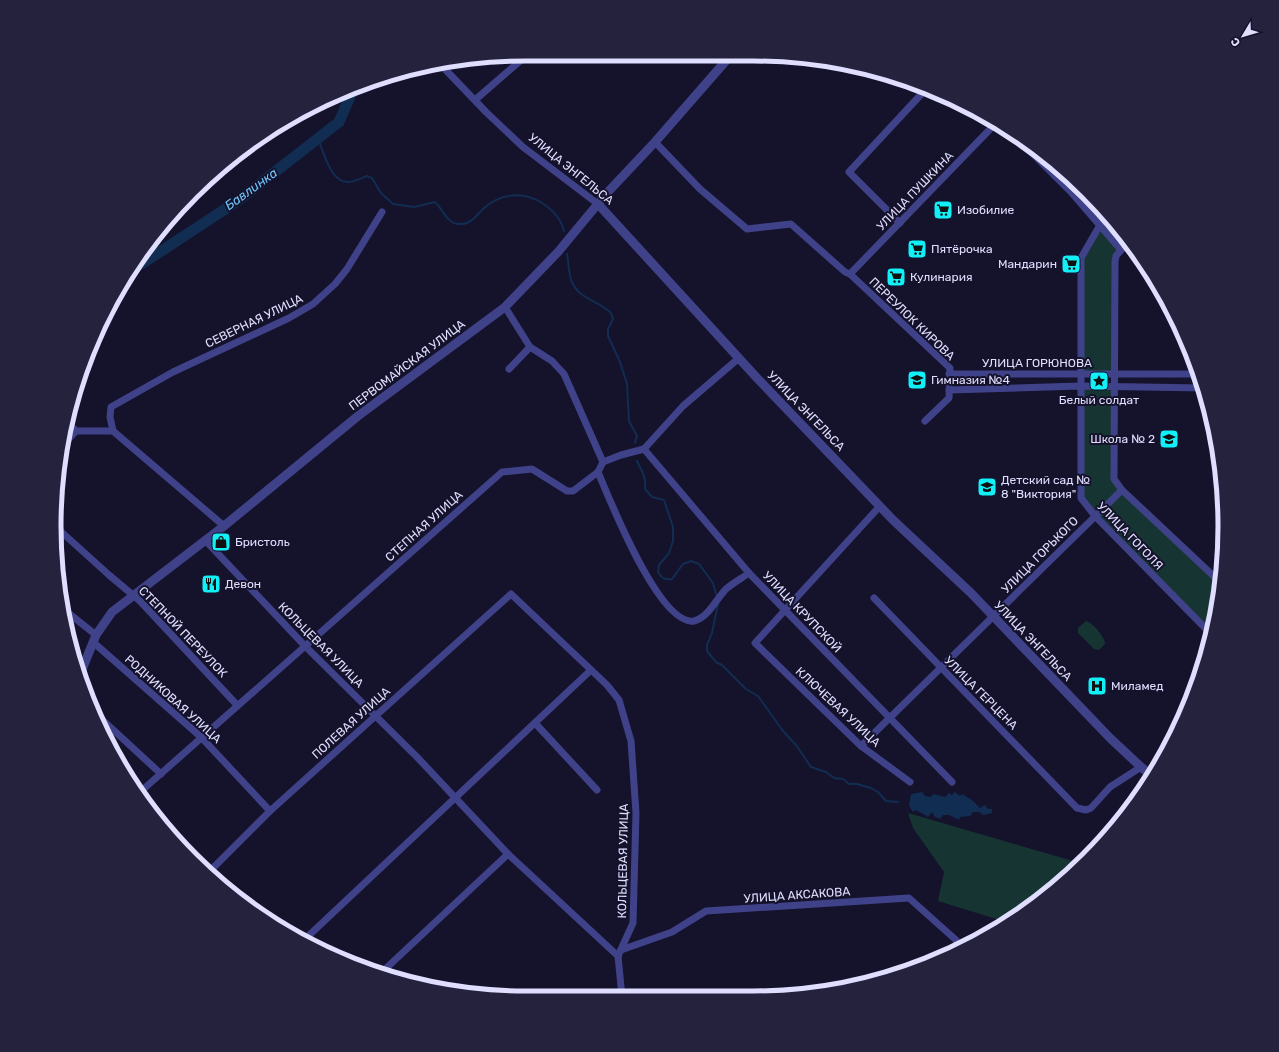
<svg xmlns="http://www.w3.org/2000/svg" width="1279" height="1052" font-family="Rubik,sans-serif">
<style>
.green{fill:#163532}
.water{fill:#112d51}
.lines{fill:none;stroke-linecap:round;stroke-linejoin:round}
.stream{stroke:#112d51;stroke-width:2}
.river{stroke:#112d51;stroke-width:11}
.minor{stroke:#3f4289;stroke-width:7}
.tertiary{stroke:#3f4289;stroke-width:9}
.labels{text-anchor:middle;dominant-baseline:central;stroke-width:4;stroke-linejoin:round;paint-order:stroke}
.street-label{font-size:12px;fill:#e0defe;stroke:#15122c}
.poi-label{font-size:12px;fill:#e0defe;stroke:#15122c;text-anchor:start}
.water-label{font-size:13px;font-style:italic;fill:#70c3fa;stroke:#15122c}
.rim{fill:none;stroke:#e0defe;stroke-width:5}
</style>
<rect width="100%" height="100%" fill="#15122c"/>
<!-- green -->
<g class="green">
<polygon points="1108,217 1128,239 1116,256 1115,374 1080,374 1081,258"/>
<polygon points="1080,386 1115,387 1114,479 1221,583 1210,633 1081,498"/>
<path d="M1086,621C1093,623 1105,637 1105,644L1099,650L1094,649L1078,633V628Z"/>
<polygon points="908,813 1080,863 1040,901 1006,922 938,901 944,872 913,828"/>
</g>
<!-- water -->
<polygon class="water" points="922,792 925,796 930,797 934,794 945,797 949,793 952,795 955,792 960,796 962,794 972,800 980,808 985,805 988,809 992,809 992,813 983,815 979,812 973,812 970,816 960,817 959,820 949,815 943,815 940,819 935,817 932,812 928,817 916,810 913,812 909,806 911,794"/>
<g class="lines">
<!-- stream -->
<g class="stream">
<path d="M318,138C323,151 331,184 349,182C354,182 362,178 367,176L372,178L381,193L393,204L414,207L435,202C443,209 447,225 461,224C471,224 477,215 483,209C500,193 523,191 542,203C553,210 561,218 564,231"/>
<path d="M567,254C569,263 568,273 572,282C579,299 599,301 611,313L613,319L608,329V336L620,362L627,384L629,421L637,436L635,443"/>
<path d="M637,461C642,473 646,474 645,489L652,497L664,500L673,527V541L669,553L659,565L658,572C662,578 664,580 672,579L683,564L691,561L699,564L713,583L717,597"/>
<polyline points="718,604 712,633 707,645 707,651 716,662 722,665 746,689 758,696 783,731 796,745 811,767 826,772 834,778 843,779 849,784 857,784 871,788 878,792 886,801 898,802"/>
</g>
<!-- river -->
<polyline class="river" points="131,268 143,263 239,200 339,122 352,92"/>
<!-- minor -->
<g class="minor">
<polyline points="441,65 486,112 523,147 598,204"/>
<polyline points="475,100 528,54"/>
<polyline points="1008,129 1071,192 1121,250"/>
<polyline points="655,142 700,189 747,229 791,224 845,272 850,274 950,368 949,398 925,421"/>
<polyline points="1108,217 1100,225 1081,258 1081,498 1095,516 1210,633"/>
<polyline points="900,223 849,172 927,88"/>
<polyline points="1129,241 1116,256 1115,262 1114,479 1122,490 1221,583"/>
<polyline points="850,274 996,123"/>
<polyline points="505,307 530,347 552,361 564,374 603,462"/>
<polyline points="509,369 530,347"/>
<polyline points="949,374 1198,374"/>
<polyline points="949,390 1080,386 1203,388"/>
<polyline points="69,424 76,431"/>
<polyline points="66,442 76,431 113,431"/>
<polyline points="644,449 749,573 952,782"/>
<path d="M598,472C610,500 659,626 694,621C708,618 717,598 726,589C733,583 742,578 749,573"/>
<polyline points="880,506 755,643 861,746 910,782"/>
<polyline points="224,526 113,431 110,417 111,407 173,372 289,318 313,304 335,284 347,269 382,212"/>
<polyline points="57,528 109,575 140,601 237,705"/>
<polyline points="205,540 305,646 417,757 508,854 618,956"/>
<polyline points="874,598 1077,808 1086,810 1091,808 1110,787 1141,767"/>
<polyline points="62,608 96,635"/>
<polyline points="93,642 201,737 270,811"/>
<polyline points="95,713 161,774"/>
<polyline points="535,723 597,790"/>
<polyline points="861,746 1122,490"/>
<polyline points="139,793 502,472 532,469 567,491 573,491 598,472 603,462 621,455 644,449 683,406 739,358"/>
<polyline points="210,871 270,811 511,594 607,685 619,700 631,741 636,813 633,923 618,956"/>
<polyline points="303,941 591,670"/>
<polyline points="621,950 672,932 706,911 909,898 956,940 958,951"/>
<polyline points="618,956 622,997"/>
<polyline points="381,973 508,854"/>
</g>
<!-- tertiary -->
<g class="tertiary">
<polyline points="598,204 757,378 893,520 971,593 1110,738 1141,767 1152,776"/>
<polyline points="81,672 96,635 112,612 224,526 358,416 505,307 558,252 606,194 655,142 731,55"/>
</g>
</g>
<!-- icons -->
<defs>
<symbol id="supermarket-square" viewBox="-11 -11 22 22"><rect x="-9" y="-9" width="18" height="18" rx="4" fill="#11eff7" stroke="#15122c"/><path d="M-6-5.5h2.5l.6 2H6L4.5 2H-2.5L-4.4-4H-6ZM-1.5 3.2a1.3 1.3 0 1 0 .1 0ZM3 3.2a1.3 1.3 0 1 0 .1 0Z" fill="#111"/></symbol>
<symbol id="school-square" viewBox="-11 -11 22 22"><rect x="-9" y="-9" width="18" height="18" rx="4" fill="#11eff7" stroke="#15122c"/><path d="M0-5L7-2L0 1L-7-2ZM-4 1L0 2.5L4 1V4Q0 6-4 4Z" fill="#111"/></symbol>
<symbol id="sight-square" viewBox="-11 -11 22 22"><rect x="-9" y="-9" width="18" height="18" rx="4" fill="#11eff7" stroke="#15122c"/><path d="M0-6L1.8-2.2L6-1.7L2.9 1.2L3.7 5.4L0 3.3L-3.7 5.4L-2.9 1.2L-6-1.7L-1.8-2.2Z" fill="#111"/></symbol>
<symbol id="shop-square" viewBox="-11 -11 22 22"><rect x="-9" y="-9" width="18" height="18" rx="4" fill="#11eff7" stroke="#15122c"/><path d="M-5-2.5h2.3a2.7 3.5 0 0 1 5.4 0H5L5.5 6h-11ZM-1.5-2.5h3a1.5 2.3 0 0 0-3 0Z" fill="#111"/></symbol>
<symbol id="restaurant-square" viewBox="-11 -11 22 22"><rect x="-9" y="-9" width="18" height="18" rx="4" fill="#11eff7" stroke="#15122c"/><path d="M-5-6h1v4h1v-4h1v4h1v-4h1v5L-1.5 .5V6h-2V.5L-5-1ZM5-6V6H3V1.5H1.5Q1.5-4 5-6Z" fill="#111"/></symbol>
<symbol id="hospital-square" viewBox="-11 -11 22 22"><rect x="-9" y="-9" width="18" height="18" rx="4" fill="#11eff7" stroke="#15122c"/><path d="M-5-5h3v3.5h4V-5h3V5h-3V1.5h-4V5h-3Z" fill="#111"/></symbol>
</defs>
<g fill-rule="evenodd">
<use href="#supermarket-square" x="932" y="199" width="22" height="22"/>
<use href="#supermarket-square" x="906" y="238" width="22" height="22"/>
<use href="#supermarket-square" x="1060" y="253" width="22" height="22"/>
<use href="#supermarket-square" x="885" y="266" width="22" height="22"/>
<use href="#school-square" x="906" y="369" width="22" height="22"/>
<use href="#sight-square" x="1088" y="370" width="22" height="22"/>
<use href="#school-square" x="1158" y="428" width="22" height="22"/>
<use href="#school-square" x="976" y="476" width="22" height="22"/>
<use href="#shop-square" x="210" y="531" width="22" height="22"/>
<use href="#restaurant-square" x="200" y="573" width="22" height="22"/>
<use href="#hospital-square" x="1086" y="675" width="22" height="22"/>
</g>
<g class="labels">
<!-- street labels -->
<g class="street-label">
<text transform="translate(571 169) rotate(39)">УЛИЦА ЭНГЕЛЬСА</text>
<text transform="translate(915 191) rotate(-46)">УЛИЦА ПУШКИНА</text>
<text transform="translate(912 319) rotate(44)">ПЕРЕУЛОК КИРОВА</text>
<text transform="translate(254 321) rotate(-26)">СЕВЕРНАЯ УЛИЦА</text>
<text x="1037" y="363">УЛИЦА ГОРЮНОВА</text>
<text transform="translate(407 365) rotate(-37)">ПЕРВОМАЙСКАЯ УЛИЦА</text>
<text transform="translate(806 411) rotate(46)">УЛИЦА ЭНГЕЛЬСА</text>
<text transform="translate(424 526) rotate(-42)">СТЕПНАЯ УЛИЦА</text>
<text transform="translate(1130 536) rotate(46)">УЛИЦА ГОГОЛЯ</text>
<text transform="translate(1040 555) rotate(-45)">УЛИЦА ГОРЬКОГО</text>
<text transform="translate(802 612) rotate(46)">УЛИЦА КРУПСКОЙ</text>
<text transform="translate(183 632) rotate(46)">СТЕПНОЙ ПЕРЕУЛОК</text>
<text transform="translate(1033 641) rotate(46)">УЛИЦА ЭНГЕЛЬСА</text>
<text transform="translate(321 645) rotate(45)">КОЛЬЦЕВАЯ УЛИЦА</text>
<text transform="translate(981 693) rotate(45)">УЛИЦА ГЕРЦЕНА</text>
<text transform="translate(173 699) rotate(42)">РОДНИКОВАЯ УЛИЦА</text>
<text transform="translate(838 707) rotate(43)">КЛЮЧЕВАЯ УЛИЦА</text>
<text transform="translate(351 723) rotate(-42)">ПОЛЕВАЯ УЛИЦА</text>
<text transform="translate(623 861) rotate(-89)">КОЛЬЦЕВАЯ УЛИЦА</text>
<text transform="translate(797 895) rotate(-4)">УЛИЦА АКСАКОВА</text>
</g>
<!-- poi labels -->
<g class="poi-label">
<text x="957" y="210">Изобилие</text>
<text x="931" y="249">Пятёрочка</text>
<text x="1057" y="264" text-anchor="end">Мандарин</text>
<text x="910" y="277">Кулинария</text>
<text x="931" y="380">Гимназия №4</text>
<text x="1099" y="400" text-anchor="middle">Белый солдат</text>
<text x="1155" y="439" text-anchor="end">Школа № 2</text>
<text x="1001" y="480">Детский сад №<tspan x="1001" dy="14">8 "Виктория"</tspan></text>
<text x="235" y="542">Бристоль</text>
<text x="225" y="584">Девон</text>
<text x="1111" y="686">Миламед</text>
</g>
<!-- water labels -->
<g class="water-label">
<text transform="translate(251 189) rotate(-36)">Бавлинка</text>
</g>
</g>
<!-- crop -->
<path d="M0 0H1279V1052H0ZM526 61H753A465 465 0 0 1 1218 526V526A465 465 0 0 1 753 991H526A465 465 0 0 1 61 526V526A465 465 0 0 1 526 61Z" fill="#25223d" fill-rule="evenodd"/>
<path class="rim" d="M526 61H753A465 465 0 0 1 1218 526V526A465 465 0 0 1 753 991H526A465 465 0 0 1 61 526V526A465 465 0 0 1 526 61Z"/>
<!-- north arrow -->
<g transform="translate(1243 36) rotate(232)" stroke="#15122c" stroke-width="3" paint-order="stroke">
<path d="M0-3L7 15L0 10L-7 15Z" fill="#e0defe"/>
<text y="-6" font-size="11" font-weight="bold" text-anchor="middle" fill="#e0defe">С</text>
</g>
</svg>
